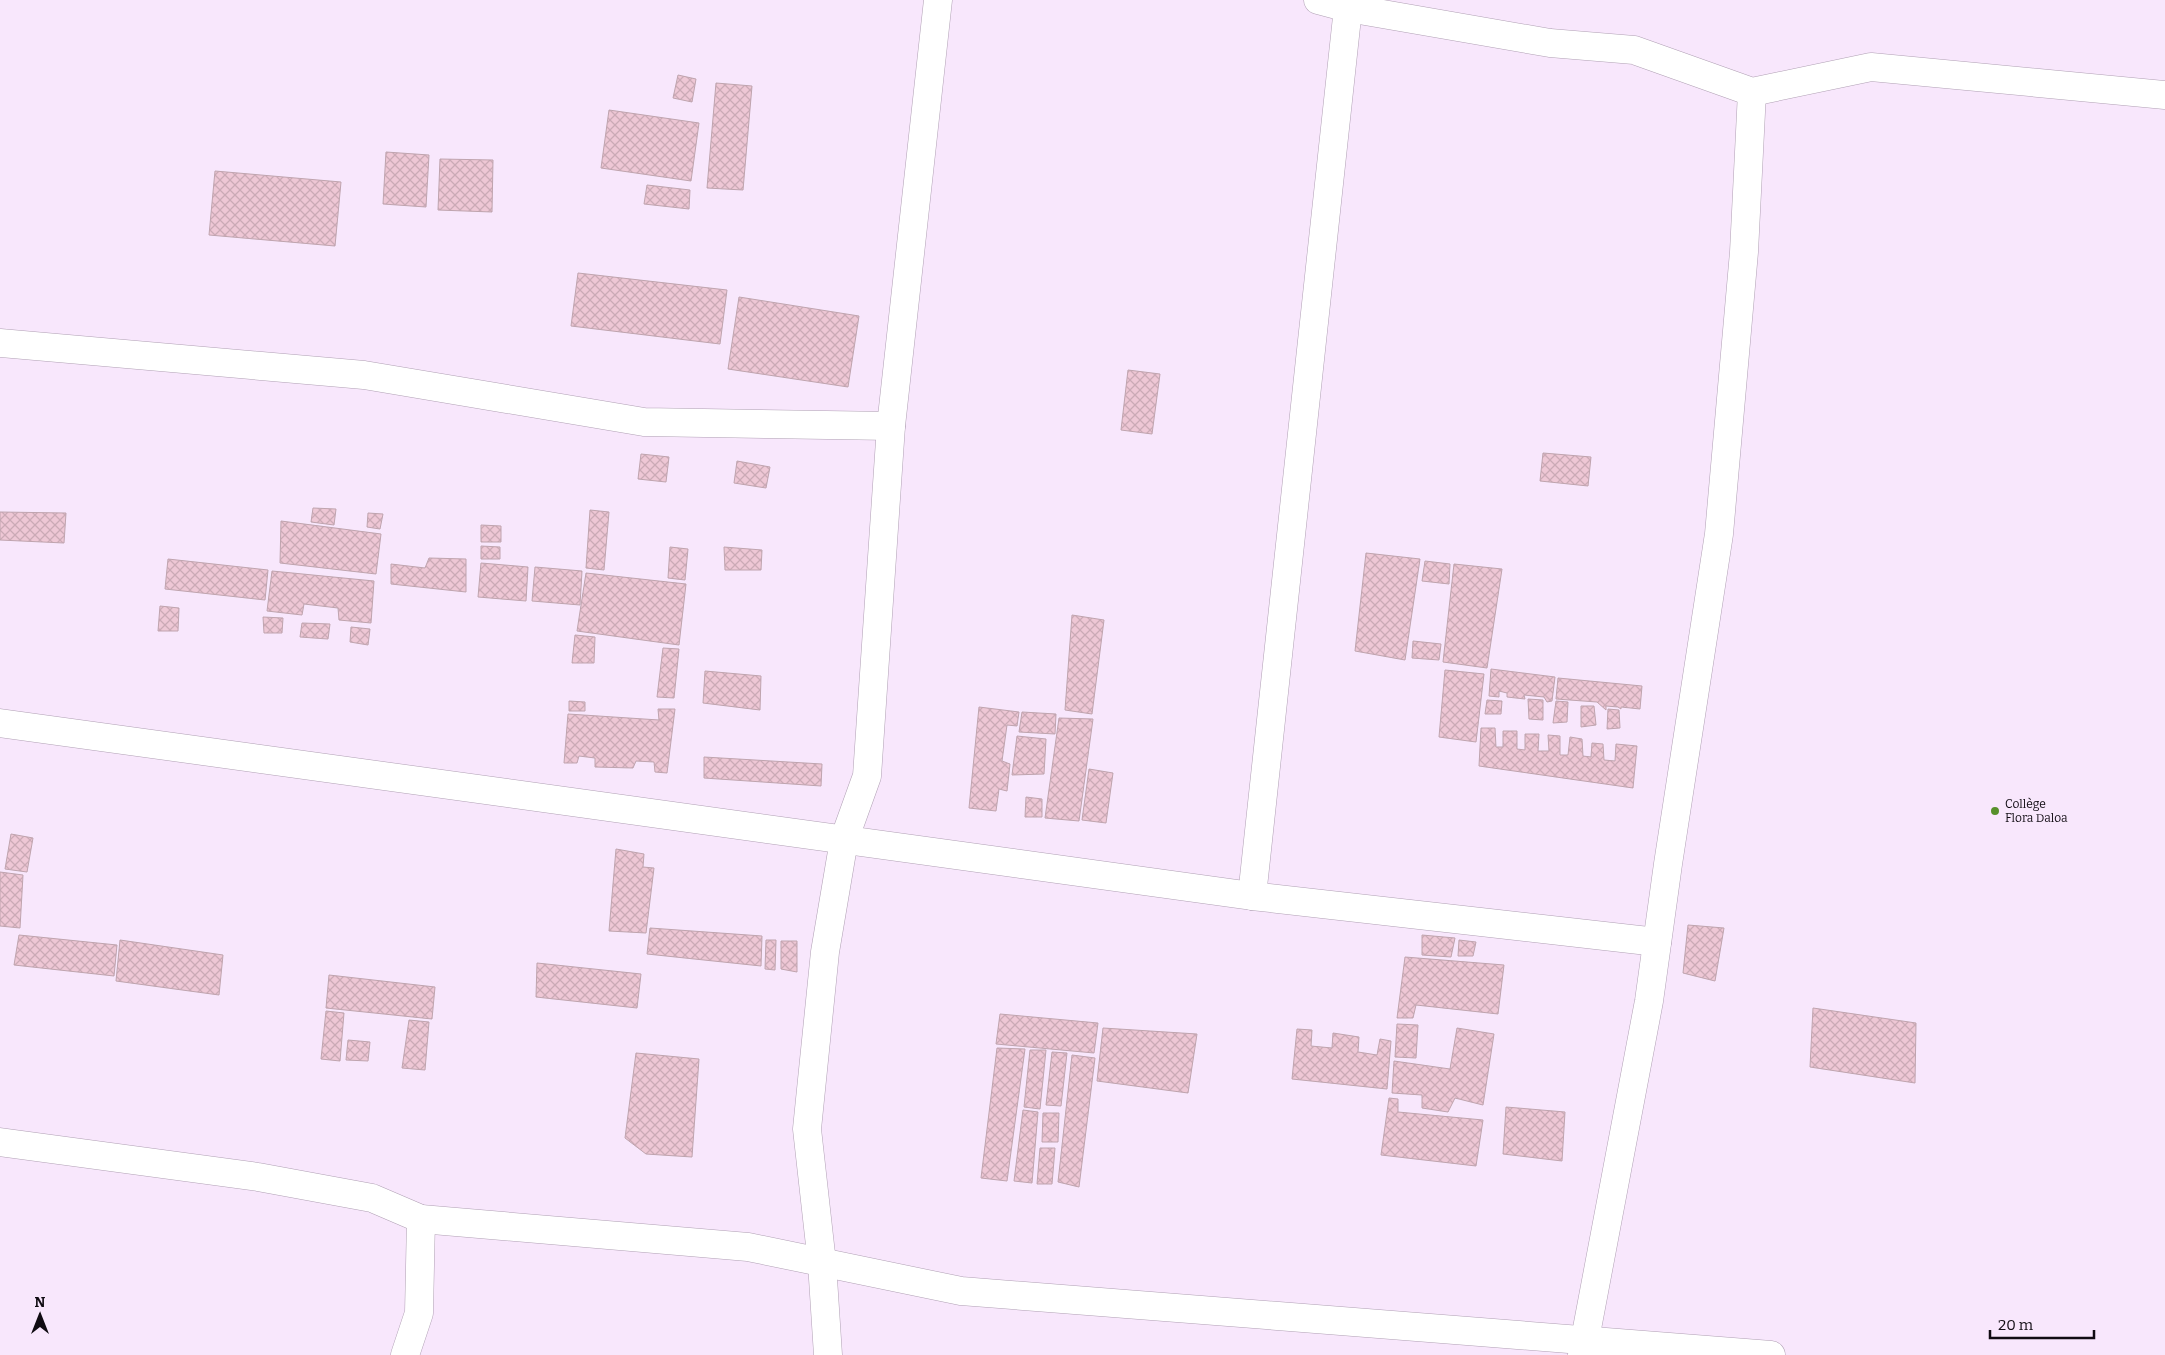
<svg xmlns="http://www.w3.org/2000/svg" width="2165" height="1355" font-family="Bitter,serif">
<style>
.building{fill:url(#building-cross-hatch);stroke:#bfa4ae}
.lines{fill:none;stroke-linecap:round;stroke-linejoin:round}
.minor-casing{stroke:#b0a0b4;stroke-width:29}
.minor{stroke:#fff;stroke-width:28}
.poi-dot{fill:#578f2b;stroke:#f8e7fc;stroke-width:2}
.labels{text-anchor:middle;dominant-baseline:central;stroke-width:5;stroke-linejoin:round;paint-order:stroke}
.poi-label{font-size:12px;fill:#100b12;stroke:#f8e7fc;text-anchor:start}
</style>
<defs>
<pattern id="building-cross-hatch" width="8" height="8" patternUnits="userSpaceOnUse" patternTransform="scale(1.25)"><rect width="8" height="8" fill="#eec7d5"/><path d="M0 0l8 8M0 8l8-8" fill="none" stroke="#cbaab6"/></pattern>
</defs>
<rect width="100%" height="100%" fill="#f8e7fc"/>
<!-- building -->
<g class="building">
<polygon points="678,75 696,79 692,102 673,98"/>
<polygon points="716,83 752,86 743,190 707,188"/>
<polygon points="609,110 699,123 691,181 601,168"/>
<polygon points="386,152 429,155 426,207 383,204"/>
<polygon points="440,159 493,160 492,212 438,210"/>
<polygon points="215,171 341,182 335,246 209,235"/>
<polygon points="647,185 690,190 689,209 644,204"/>
<polygon points="578,273 727,290 720,344 571,326"/>
<polygon points="739,297 859,316 848,387 728,369"/>
<polygon points="1128,370 1160,374 1152,434 1121,430"/>
<polygon points="1543,453 1591,457 1588,486 1540,481"/>
<polygon points="641,454 669,457 666,482 638,479"/>
<polygon points="737,461 770,467 766,488 734,483"/>
<polygon points="313,508 336,509 334,525 311,522"/>
<polygon points="590,510 609,512 604,570 586,568"/>
<polygon points="0,512 66,513 64,543 0,540"/>
<polygon points="368,513 383,514 380,529 367,527"/>
<polygon points="281,521 381,534 376,574 280,563"/>
<polygon points="481,525 501,526 501,542 481,542"/>
<polygon points="481,546 500,547 500,559 481,559"/>
<polygon points="670,547 688,549 685,580 668,578"/>
<polygon points="724,547 762,550 761,570 725,570"/>
<polygon points="1366,553 1420,559 1405,660 1355,651"/>
<polygon points="429,558 466,559 466,592 391,584 391,564 425,568"/>
<polygon points="168,559 268,570 265,600 165,589"/>
<polygon points="1425,561 1450,564 1449,584 1422,581"/>
<polygon points="481,563 528,567 526,601 478,597"/>
<polygon points="1454,564 1502,569 1487,668 1443,662"/>
<polygon points="535,567 582,571 580,605 532,601"/>
<polygon points="272,571 374,581 371,623 339,620 338,608 304,604 302,615 267,611"/>
<polygon points="586,573 686,584 679,645 577,631"/>
<polygon points="160,606 179,608 178,631 158,631"/>
<polygon points="1072,615 1104,620 1092,714 1065,710"/>
<polygon points="263,617 283,618 282,633 264,633"/>
<polygon points="302,623 330,624 328,639 300,637"/>
<polygon points="351,627 370,629 368,645 350,642"/>
<polygon points="575,635 595,637 594,663 572,663"/>
<polygon points="1413,641 1441,644 1439,660 1412,658"/>
<polygon points="663,648 679,649 674,698 657,697"/>
<polygon points="1491,669 1555,677 1552,701 1547,702 1544,697 1524,695 1525,699 1507,697 1507,693 1499,691 1499,697 1489,696"/>
<polygon points="1445,670 1484,674 1476,742 1439,737"/>
<polygon points="705,671 761,676 760,710 703,703"/>
<polygon points="1558,678 1642,686 1640,709 1621,707 1621,709 1618,707 1606,706 1606,710 1597,702 1556,699"/>
<polygon points="1528,699 1543,700 1543,720 1529,719"/>
<polygon points="1487,700 1502,701 1501,714 1485,714"/>
<polygon points="569,701 585,702 585,711 569,711"/>
<polygon points="1556,701 1568,702 1567,722 1553,723"/>
<polygon points="1581,706 1594,706 1596,725 1581,727"/>
<polygon points="979,707 1019,712 1017,726 1007,725 1002,761 1010,764 1007,791 999,789 996,811 969,808"/>
<polygon points="658,709 675,709 667,773 655,772 654,762 636,761 633,768 595,767 595,758 579,756 577,763 564,763 568,714 659,720"/>
<polygon points="1608,709 1619,710 1620,728 1607,729"/>
<polygon points="1022,712 1056,714 1055,734 1019,732"/>
<polygon points="1059,718 1093,719 1079,821 1045,818"/>
<polygon points="1481,728 1495,728 1496,747 1503,747 1503,731 1517,731 1517,749 1525,750 1525,734 1539,734 1538,751 1549,751 1548,735 1560,736 1560,755 1568,755 1570,737 1582,739 1583,756 1591,757 1592,743 1603,744 1604,760 1615,761 1616,744 1637,746 1633,788 1479,766"/>
<polygon points="1017,736 1046,739 1044,774 1012,775"/>
<polygon points="704,757 822,764 821,786 704,778"/>
<polygon points="1089,769 1113,773 1106,823 1082,820"/>
<polygon points="1026,797 1042,799 1042,817 1025,817"/>
<polygon points="11,834 33,838 27,872 5,869"/>
<polygon points="616,849 644,854 643,867 654,868 646,933 609,931"/>
<polygon points="0,872 23,875 20,928 0,926"/>
<polygon points="1688,925 1724,928 1715,981 1683,973"/>
<polygon points="650,928 762,936 761,966 647,954"/>
<polygon points="19,935 117,945 114,976 14,965"/>
<polygon points="1422,935 1455,938 1451,957 1422,955"/>
<polygon points="120,940 223,955 219,995 116,981"/>
<polygon points="766,940 776,940 775,970 765,969"/>
<polygon points="1459,940 1476,942 1473,956 1458,956"/>
<polygon points="781,941 797,941 797,972 781,969"/>
<polygon points="1405,957 1504,965 1498,1014 1416,1005 1413,1018 1397,1018"/>
<polygon points="537,963 641,974 637,1008 536,997"/>
<polygon points="329,975 435,987 432,1019 326,1008"/>
<polygon points="1813,1008 1916,1023 1915,1083 1810,1067"/>
<polygon points="326,1011 344,1013 340,1061 321,1059"/>
<polygon points="1000,1014 1098,1023 1094,1053 996,1044"/>
<polygon points="409,1020 429,1022 425,1070 402,1068"/>
<polygon points="1397,1024 1418,1025 1416,1058 1395,1057"/>
<polygon points="1103,1028 1197,1034 1188,1093 1097,1081"/>
<polygon points="1457,1028 1494,1034 1483,1105 1455,1098 1448,1112 1422,1108 1422,1095 1392,1093 1394,1061 1450,1069"/>
<polygon points="1297,1029 1312,1030 1311,1046 1332,1048 1333,1033 1359,1037 1358,1052 1377,1055 1380,1039 1391,1041 1387,1089 1292,1079"/>
<polygon points="348,1040 370,1042 368,1061 346,1060"/>
<polygon points="997,1048 1025,1049 1007,1181 981,1178"/>
<polygon points="1030,1050 1046,1050 1040,1109 1024,1107"/>
<polygon points="1052,1052 1067,1053 1061,1106 1046,1105"/>
<polygon points="636,1053 699,1059 692,1157 646,1154 625,1138"/>
<polygon points="1072,1055 1095,1058 1079,1187 1058,1182"/>
<polygon points="1389,1098 1398,1099 1398,1112 1483,1120 1476,1166 1381,1155"/>
<polygon points="1506,1107 1565,1112 1562,1161 1503,1154"/>
<polygon points="1023,1110 1038,1112 1032,1183 1014,1181"/>
<polygon points="1043,1113 1059,1113 1058,1142 1042,1142"/>
<polygon points="1040,1148 1055,1148 1052,1184 1037,1184"/>
</g>
<g class="lines">
<defs>
<g id="minor">
<polyline points="1318,0 1348,8 1550,43 1634,50 1752,92 1871,67 2165,95"/>
<polyline points="0,343 364,375 644,422 891,426"/>
<polyline points="0,723 1252,896 1657,942"/>
<polyline points="1252,896 1348,8"/>
<polyline points="0,1142 258,1177 372,1198 421,1219 748,1247 961,1291 1771,1355"/>
<polyline points="405,1355 419,1313 421,1219"/>
<polyline points="828,1355 822,1263 807,1129 825,952 844,840 867,776 891,426 938,0"/>
<polyline points="1582,1355 1649,1001 1668,864 1719,534 1744,252 1752,92"/>
</g>
</defs>
<!-- minor casing -->
<use href="#minor" class="minor-casing"/>
<!-- minor -->
<use href="#minor" class="minor"/>
</g>
<!-- markers -->
<circle class="poi-dot" cx="1995" cy="811" r="5"/>
<g class="labels">
<!-- poi labels -->
<g class="poi-label">
<text x="2005" y="804">Collège<tspan x="2005" dy="14">Flora Daloa</tspan></text>
</g>
</g>
<!-- north arrow -->
<g transform="translate(40 1315)" stroke="#f8e7fc" stroke-width="4" paint-order="stroke">
<path d="M0-4L9 19L0 12L-9 19Z" fill="#100b12"/>
<text y="-8" font-size="14" font-weight="bold" text-anchor="middle" fill="#100b12">N</text>
</g>
<!-- scale -->
<path d="M1990 1330v8h104v-8" fill="none" stroke="#100b12" stroke-width="2.5"/>
<text x="1998" y="1330" font-size="15" fill="#100b12" stroke="#f8e7fc" stroke-width="4" paint-order="stroke">20 m</text>
</svg>
